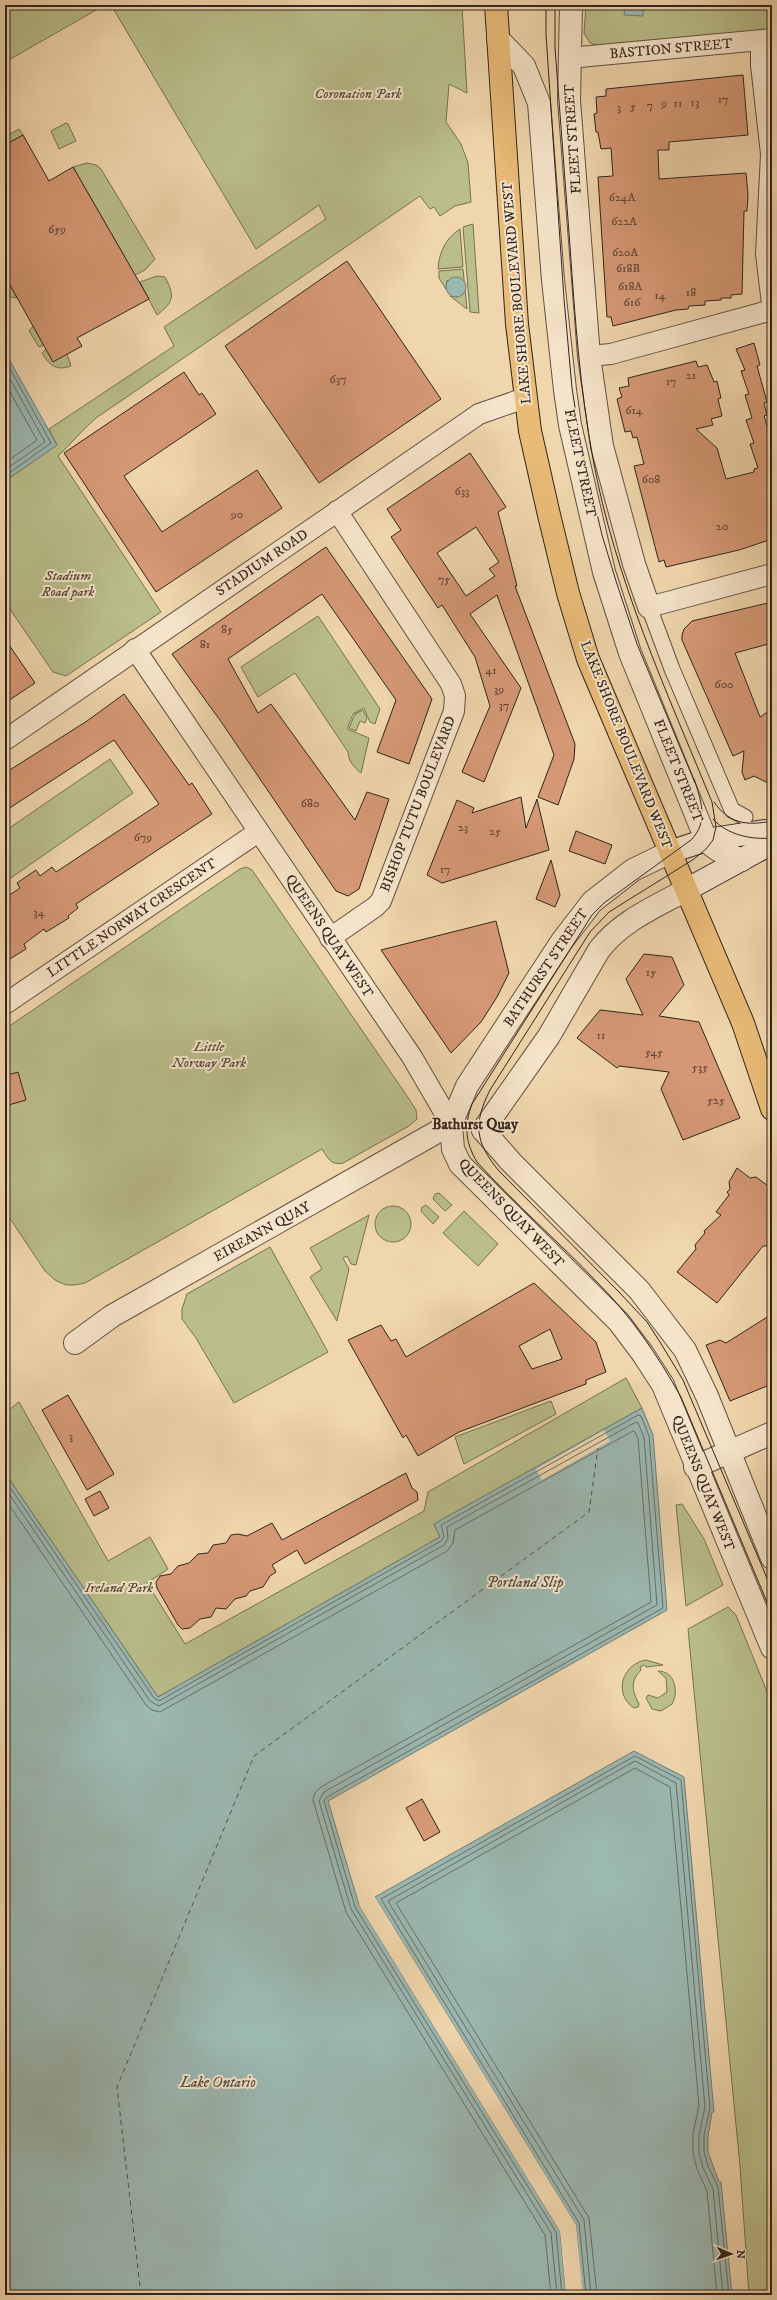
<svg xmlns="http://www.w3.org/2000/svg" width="777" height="2300" font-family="'IM FELL DW Pica',serif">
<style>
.green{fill:#b9be8a;stroke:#747154}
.water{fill:#9bb8b1;stroke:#707d76}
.pier{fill:#f0d6ac}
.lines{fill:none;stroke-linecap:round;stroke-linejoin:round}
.shore{stroke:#666e68;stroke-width:1}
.ferry{stroke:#50504a;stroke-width:1;stroke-dasharray:5 4;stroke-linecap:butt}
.building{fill:#d59975;stroke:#30241e;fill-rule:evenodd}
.pedestrian-casing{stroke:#605042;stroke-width:17}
.minor-casing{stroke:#605042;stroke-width:22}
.tertiary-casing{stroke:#605042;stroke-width:24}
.secondary-casing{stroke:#30241e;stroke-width:24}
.trunk-casing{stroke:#30241e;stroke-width:24}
.pedestrian{stroke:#f5e4c9;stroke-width:15}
.minor{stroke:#f5e4c9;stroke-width:20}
.tertiary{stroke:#f5e4c9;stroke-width:22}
.secondary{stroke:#f5e4c9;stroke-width:22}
.trunk{stroke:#e8bb76;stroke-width:22}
.tram{stroke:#30241e;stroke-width:1}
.labels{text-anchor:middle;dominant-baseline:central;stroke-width:4;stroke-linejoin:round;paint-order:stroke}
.number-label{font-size:12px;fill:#594134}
.street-label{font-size:14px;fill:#30241e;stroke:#f5e4c9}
.park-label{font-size:14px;font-style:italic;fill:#524a39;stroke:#f5e4c9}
.neighbourhood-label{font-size:15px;font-weight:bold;fill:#30241e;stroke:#f5e4c9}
.water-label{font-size:15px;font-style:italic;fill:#50504a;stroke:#f5e4c9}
</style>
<rect width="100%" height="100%" fill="#f0d6ac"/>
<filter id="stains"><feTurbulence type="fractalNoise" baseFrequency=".005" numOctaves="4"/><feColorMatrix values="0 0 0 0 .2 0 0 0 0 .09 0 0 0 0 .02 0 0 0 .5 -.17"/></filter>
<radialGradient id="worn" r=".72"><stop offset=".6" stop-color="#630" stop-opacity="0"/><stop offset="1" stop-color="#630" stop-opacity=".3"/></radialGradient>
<!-- green -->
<g class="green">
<polygon points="5,5 105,5 5,62"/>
<path d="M111,5H462L467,93L449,84L446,122L461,144L468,163L471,202L455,206L440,216L434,207L430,209L420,196L96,418C82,430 72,443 58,456L161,612L66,676L53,672L5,602V481L57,445L49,429L174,346L164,327L326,219L319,205L256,249Z"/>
<polygon points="586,5 772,5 772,29 603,47 590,43 584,33"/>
<polygon points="66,123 68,124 76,141 59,149 51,131"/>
<polygon points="19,129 23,135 5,145 5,137"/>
<polygon points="87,163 96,165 101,169 155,259 145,270 135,275 73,167"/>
<polygon points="473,224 479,313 470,312 463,227"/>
<path d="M460,229L463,267L438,269C439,252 446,238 460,229Z"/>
<polygon points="463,269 467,309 450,296 458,297 447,280 446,289 439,278 439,271"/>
<polygon points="5,276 17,298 10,297 5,288"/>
<path d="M157,276L165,277C175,296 174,302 157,315L140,282Z"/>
<polygon points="33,326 44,345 39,347 29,331"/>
<path d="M46,349L67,354L71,366C56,371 50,366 42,353Z"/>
<path d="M318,616L380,709L375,724L370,722L364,708L353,714L347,729L369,738L361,773C354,767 348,761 348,752L295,673L258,697L241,667Z"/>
<polygon points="363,710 367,718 365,723 360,721 356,731 349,728 355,714"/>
<polygon points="110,759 133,793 5,882 5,831"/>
<path d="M246,867L252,870L409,1099L416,1110L417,1119L409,1126L343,1163C331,1166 328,1158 322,1149L85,1283L75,1285H66L55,1280L45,1271L5,1211V1029L240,869Z"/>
<polygon points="439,1193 452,1205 445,1211 433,1199 435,1194"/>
<polygon points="426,1205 439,1217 433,1224 421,1211 422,1207"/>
<circle cx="393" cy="1224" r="18"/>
<polygon points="464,1211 498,1244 478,1266 443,1233"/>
<polygon points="369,1215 356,1265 351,1264 347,1256 343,1258 349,1269 337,1321 310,1277 322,1269 310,1248"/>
<polygon points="270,1247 328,1352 234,1403 196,1338 182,1319 182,1309 187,1294"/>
<polygon points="626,1378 642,1408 434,1524 440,1537 158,1697 5,1473 5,1413 19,1402 108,1561 150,1537 168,1569 147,1583 185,1644 424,1511 428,1492"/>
<polygon points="551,1401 556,1414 464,1464 455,1437"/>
<polygon points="682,1504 704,1539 723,1585 686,1606 676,1505"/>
<polygon points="728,1607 736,1615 772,1704 772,2295 749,2295 740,2166 688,1629"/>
<path d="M646,1660L663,1665L646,1667L644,1665L640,1667L641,1670C630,1681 632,1691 639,1704L638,1707L634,1708C613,1694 622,1664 646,1660Z"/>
<path d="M658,1671C675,1671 679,1692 672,1704L661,1711L652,1709L646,1698L648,1695L658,1698L667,1692L666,1678Z"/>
</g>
<!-- water -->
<g class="water">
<polygon points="625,5 643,5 643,16 624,15"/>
<circle cx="456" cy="287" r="10"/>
<polygon points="5,352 57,445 5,481"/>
<polygon points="642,1408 653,1435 667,1610 328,1801 359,1905 560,2231 566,2295 5,2295 5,1473 158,1697 440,1537 434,1524"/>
<polygon points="634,1751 684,1777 714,2112 712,2112 708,2136 708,2152 719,2182 721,2182 732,2295 582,2295 576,2225 375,1897"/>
</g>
<!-- pier -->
<g class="pier">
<polygon points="604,1430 610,1441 542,1480 536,1469"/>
<polygon points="375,1897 576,2225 583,2295 580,2295 574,2226 373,1898"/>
<polygon points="361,1904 562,2230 568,2295 566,2295 560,2231 359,1905"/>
</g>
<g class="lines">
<!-- shore -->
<g class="shore">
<polyline points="5,360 51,443 5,476"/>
<polyline points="5,370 45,442 5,470"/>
<polyline points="5,383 37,440 5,463"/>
<polyline points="5,1480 154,1698 159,1701 441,1541 444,1537 441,1525 638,1415 641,1416 649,1436 663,1608 327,1797 324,1801 355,1907 556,2232 562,2295"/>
<polyline points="5,1488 150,1701 159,1706 444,1545 448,1539 447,1527 636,1422 638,1423 644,1437 657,1605 324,1792 319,1801 351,1909 551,2233 557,2295"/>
<polyline points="5,1499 146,1705 152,1710 160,1712 447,1551 453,1543 455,1530 633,1431 635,1432 638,1439 651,1602 321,1787 315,1793 313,1800 346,1912 545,2235 551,2295"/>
<polyline points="586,2295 579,2223 381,1899 635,1756 681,1780 710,2108 704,2135 704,2152 708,2166 718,2187 729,2295"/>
<polyline points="591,2295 584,2220 388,1901 635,1761 676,1783 705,2107 699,2135 699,2153 703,2168 713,2189 723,2295"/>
<polyline points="597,2295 589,2218 396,1903 635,1768 670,1787 699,2105 693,2134 693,2153 697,2169 707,2191 717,2295"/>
</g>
<!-- ferry -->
<polyline class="ferry" points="141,2295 117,2087 254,1756 589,1512 598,1448"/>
</g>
<!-- building -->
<g class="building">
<polygon points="743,75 748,135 669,142 669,150 658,150 659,179 746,173 748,195 747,211 744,211 742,294 731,295 731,298 721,298 721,300 705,301 705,305 689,306 688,309 676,310 613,326 611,317 607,317 598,177 613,176 611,148 601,149 598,132 596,132 594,114 597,113 596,97 606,96 606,89"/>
<polygon points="23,135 49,181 73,167 149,299 77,338 82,346 53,362 5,276 5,145"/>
<polygon points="347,261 441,399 319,483 225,346"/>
<polygon points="754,343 760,365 757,366 767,402 764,403 767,415 764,416 771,439 767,440 772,458 772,539 739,550 666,567 664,560 659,562 634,466 644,464 637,437 633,438 631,431 625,432 617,399 622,397 619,388 629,386 628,378 696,361 698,367 707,365 714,382 717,381 721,398 718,399 722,416 711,419 713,425 696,429 717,448 726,479 754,472 754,469 758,468 750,444 754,443 746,420 752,418 745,395 749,394 741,371 745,370 736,349"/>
<polygon points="184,372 199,395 202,393 216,414 124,476 162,532 257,470 282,508 156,592 64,453"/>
<path d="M470,453L506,507L498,512L517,586H515L575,744L574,759L558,805L538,797L554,755L497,595L470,614L521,688L484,782L462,772L490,706L475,657L442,605L438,608L391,537L401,530L387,509ZM476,527L499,562L489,569L495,576L466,596L437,553Z"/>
<polygon points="326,547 432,699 409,764 377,752 396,700 322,594 228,659 258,713 271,704 355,820 367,792 389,799 359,889 348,896 336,891 222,723 172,654"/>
<polygon points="772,602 772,643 735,653 760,717 772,709 772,785 754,776 745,780 742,772 744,751 733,756 682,640 682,635 684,629 692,621"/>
<polygon points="5,639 35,683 5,703"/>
<polygon points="124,694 189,785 192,783 212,814 76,904 78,908 68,916 69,918 46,932 44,929 24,944 26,949 5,962 5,898 20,888 17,883 36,870 40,876 52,867 56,872 159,804 114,740 5,811 5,773 87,721"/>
<polygon points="521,797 526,828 537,799 549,850 442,883 427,875 457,800 474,808 472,813"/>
<polygon points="576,831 612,845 605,864 569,851"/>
<polygon points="551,860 560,895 555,907 536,899"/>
<polygon points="496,921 509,973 497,997 481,1022 451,1053 381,950"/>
<polygon points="644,954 672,957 684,985 659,1016 699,1022 740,1118 683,1140 661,1089 669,1072 619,1066 617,1068 577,1038 600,1010 643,1015 626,979"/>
<polygon points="18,1072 26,1100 5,1106 5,1076"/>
<polygon points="737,1168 750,1178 756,1177 772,1189 772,1246 763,1246 717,1303 677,1272 696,1249 695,1245 705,1233 704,1231 721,1215 716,1212 729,1195 727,1192 730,1189 729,1182"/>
<path d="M534,1283L596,1342L606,1372L586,1380V1384L459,1432L418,1456L406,1435L403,1438L348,1340L381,1325L391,1341L396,1339L406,1357ZM550,1329L562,1359L532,1369L519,1346Z"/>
<polygon points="772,1314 772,1384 730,1401 706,1345 720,1340 726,1343"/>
<polygon points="68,1395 114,1474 87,1490 42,1410"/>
<polygon points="406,1473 412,1488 417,1492 418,1500 305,1564 297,1550 272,1565 276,1572 270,1576 263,1587 250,1591 246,1596 235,1599 226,1609 216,1608 211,1617 200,1619 190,1628 182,1629 178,1625 157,1588 156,1582 160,1576 171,1574 178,1566 189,1563 198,1554 208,1553 213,1545 226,1543 231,1535 238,1534 247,1536 272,1523 282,1540"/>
<polygon points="100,1491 109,1508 94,1516 85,1499"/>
<polygon points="422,1799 440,1832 424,1841 406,1808"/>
</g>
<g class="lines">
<defs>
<polyline id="pedestrian" points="649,607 672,669 732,810 745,817"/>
<g id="minor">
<polyline points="761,41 761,65 771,154 766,254 772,304"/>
<polyline points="569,58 772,39"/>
<polyline points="589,356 611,354 772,310"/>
<polyline points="649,607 772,574"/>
<polyline points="135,649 412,1057 451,1124"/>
<polyline points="5,740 479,414 525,398"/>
<polyline points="330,938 375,907 381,901 454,711 455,696 451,684 337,511"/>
<polyline points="5,1004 258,832"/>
</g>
<g id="tertiary">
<polyline points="571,5 569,100 589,356 602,446 634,564 649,607"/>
<polyline points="498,39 524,66 539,103 553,280 565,390 570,425 604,572 630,653 707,842 718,850 742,860"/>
<polyline points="670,852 633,870 592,902 562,941 467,1086 451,1124 453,1149 460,1164 619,1322 643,1354 663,1385 772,1648"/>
<polyline points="483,1130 511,1162 639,1290 685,1350 707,1396 772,1558"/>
<path d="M483,1130L549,1036L599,950C621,921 655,907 686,890"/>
<polyline points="75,1343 112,1316 451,1124"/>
<polyline points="695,1467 772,1433"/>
</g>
<g id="secondary">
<polyline points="670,852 706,840 772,830"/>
<polyline points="686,890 772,843"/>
</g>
<polyline id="trunk" points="496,5 517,324 530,431 549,515 568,593 588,659 743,1023 772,1109"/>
</defs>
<!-- pedestrian casing -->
<use href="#pedestrian" class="pedestrian-casing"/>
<!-- minor casing -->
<use href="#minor" class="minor-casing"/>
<!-- tertiary casing -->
<use href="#tertiary" class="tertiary-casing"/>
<!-- secondary casing -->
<use href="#secondary" class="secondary-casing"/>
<!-- trunk casing -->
<use href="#trunk" class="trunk-casing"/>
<!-- pedestrian -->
<use href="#pedestrian" class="pedestrian"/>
<!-- minor -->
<use href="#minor" class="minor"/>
<!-- tertiary -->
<use href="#tertiary" class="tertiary"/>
<!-- secondary -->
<use href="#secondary" class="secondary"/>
<!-- trunk -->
<use href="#trunk" class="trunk"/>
<!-- tram -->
<g class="tram">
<polyline points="546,5 546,35 564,299 572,388 581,446 602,535 616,581 637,644 695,783"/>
<path d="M555,5V48C560,114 565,180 570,246C575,318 580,389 593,459C615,579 666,690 712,802L716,827L713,840L706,849L694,859L609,912L590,932L490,1090C473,1124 475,1142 499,1171L619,1292L647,1322L660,1342L683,1380L772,1590"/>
<path d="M694,779C701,800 709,822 691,840L604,903L592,915L472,1104C464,1125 465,1142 477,1162C515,1204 558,1241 597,1282C631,1316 658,1356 681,1397L772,1614"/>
<path d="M714,802C729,824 747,826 772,821"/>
<path d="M713,819C727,835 752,840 772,838"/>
</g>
</g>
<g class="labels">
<!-- number labels -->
<g class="number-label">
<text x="723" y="99">17</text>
<text x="695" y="102">13</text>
<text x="664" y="103">9</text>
<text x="678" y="103">11</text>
<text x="650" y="105">7</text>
<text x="633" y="106">5</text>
<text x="619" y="107">3</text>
<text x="622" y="197">624A</text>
<text x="624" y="221">622A</text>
<text x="57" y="229">659</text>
<text x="625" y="252">620A</text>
<text x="628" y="268">618B</text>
<text x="630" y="286">618A</text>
<text x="691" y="292">18</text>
<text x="660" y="295">14</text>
<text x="632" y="302">616</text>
<text x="691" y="375">21</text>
<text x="338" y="379">637</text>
<text x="671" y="381">17</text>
<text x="634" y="410">614</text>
<text x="651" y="479">608</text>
<text x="462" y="491">633</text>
<text x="237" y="514">90</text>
<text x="722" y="526">20</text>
<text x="444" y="579">75</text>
<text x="227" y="629">85</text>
<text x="205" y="644">81</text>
<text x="491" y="670">41</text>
<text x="724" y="684">600</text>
<text x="499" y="689">39</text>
<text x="504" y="705">37</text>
<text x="310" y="803">680</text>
<text x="463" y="827">23</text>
<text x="495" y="831">25</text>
<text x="143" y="837">679</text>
<text x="445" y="869">17</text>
<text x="39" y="912">34</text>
<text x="651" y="972">15</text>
<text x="601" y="1035">11</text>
<text x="654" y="1052">545</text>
<text x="700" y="1067">535</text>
<text x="716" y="1100">525</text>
<text x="71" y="1436">3</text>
</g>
<!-- street labels -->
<g class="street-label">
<text transform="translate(671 49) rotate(-5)">BASTION STREET</text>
<text transform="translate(573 139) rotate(-94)">FLEET STREET</text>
<text transform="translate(517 293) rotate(-95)">LAKE SHORE BOULEVARD WEST</text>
<text transform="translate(580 463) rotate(78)">FLEET STREET</text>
<text transform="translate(262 563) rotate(-34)">STADIUM ROAD</text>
<text transform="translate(626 745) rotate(68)">LAKE SHORE BOULEVARD WEST</text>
<text transform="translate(678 771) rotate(68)">FLEET STREET</text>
<text transform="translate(418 804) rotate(-69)">BISHOP TUTU BOULEVARD</text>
<text transform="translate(132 918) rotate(-34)">LITTLE NORWAY CRESCENT</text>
<text transform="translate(329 936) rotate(56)">QUEENS QUAY WEST</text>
<text transform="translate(546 968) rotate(-56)">BATHURST STREET</text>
<text transform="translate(511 1213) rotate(46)">QUEENS QUAY WEST</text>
<text transform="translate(262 1232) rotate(-29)">EIREANN QUAY</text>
<text transform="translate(703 1483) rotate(68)">QUEENS QUAY WEST</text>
</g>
<!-- park labels -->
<g class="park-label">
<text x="358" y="94">Coronation Park</text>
<text x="68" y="576">Stadium<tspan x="68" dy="16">Road park</tspan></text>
<text x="209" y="1047">Little<tspan x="209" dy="16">Norway Park</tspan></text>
<text x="119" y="1588">Ireland Park</text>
</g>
<!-- neighbourhood labels -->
<g class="neighbourhood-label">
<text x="475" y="1124">Bathurst Quay</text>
</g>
<!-- water labels -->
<g class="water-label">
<text x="525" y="1582">Portland Slip</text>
<text x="218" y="2082">Lake Ontario</text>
</g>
</g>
<!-- margin -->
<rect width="777" height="2300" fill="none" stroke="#f0d6ac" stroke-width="20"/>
<rect x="6" y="6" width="765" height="2288" fill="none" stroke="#30241e" stroke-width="2"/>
<rect x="10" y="10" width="757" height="2280" fill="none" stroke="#30241e"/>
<!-- north arrow -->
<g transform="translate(731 2254) rotate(92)" stroke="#f5e4c9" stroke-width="3" paint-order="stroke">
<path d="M0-3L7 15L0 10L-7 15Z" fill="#30241e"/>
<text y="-6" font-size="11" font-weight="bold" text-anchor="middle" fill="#30241e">N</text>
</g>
<rect width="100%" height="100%" filter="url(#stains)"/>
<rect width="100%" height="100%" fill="url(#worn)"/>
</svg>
